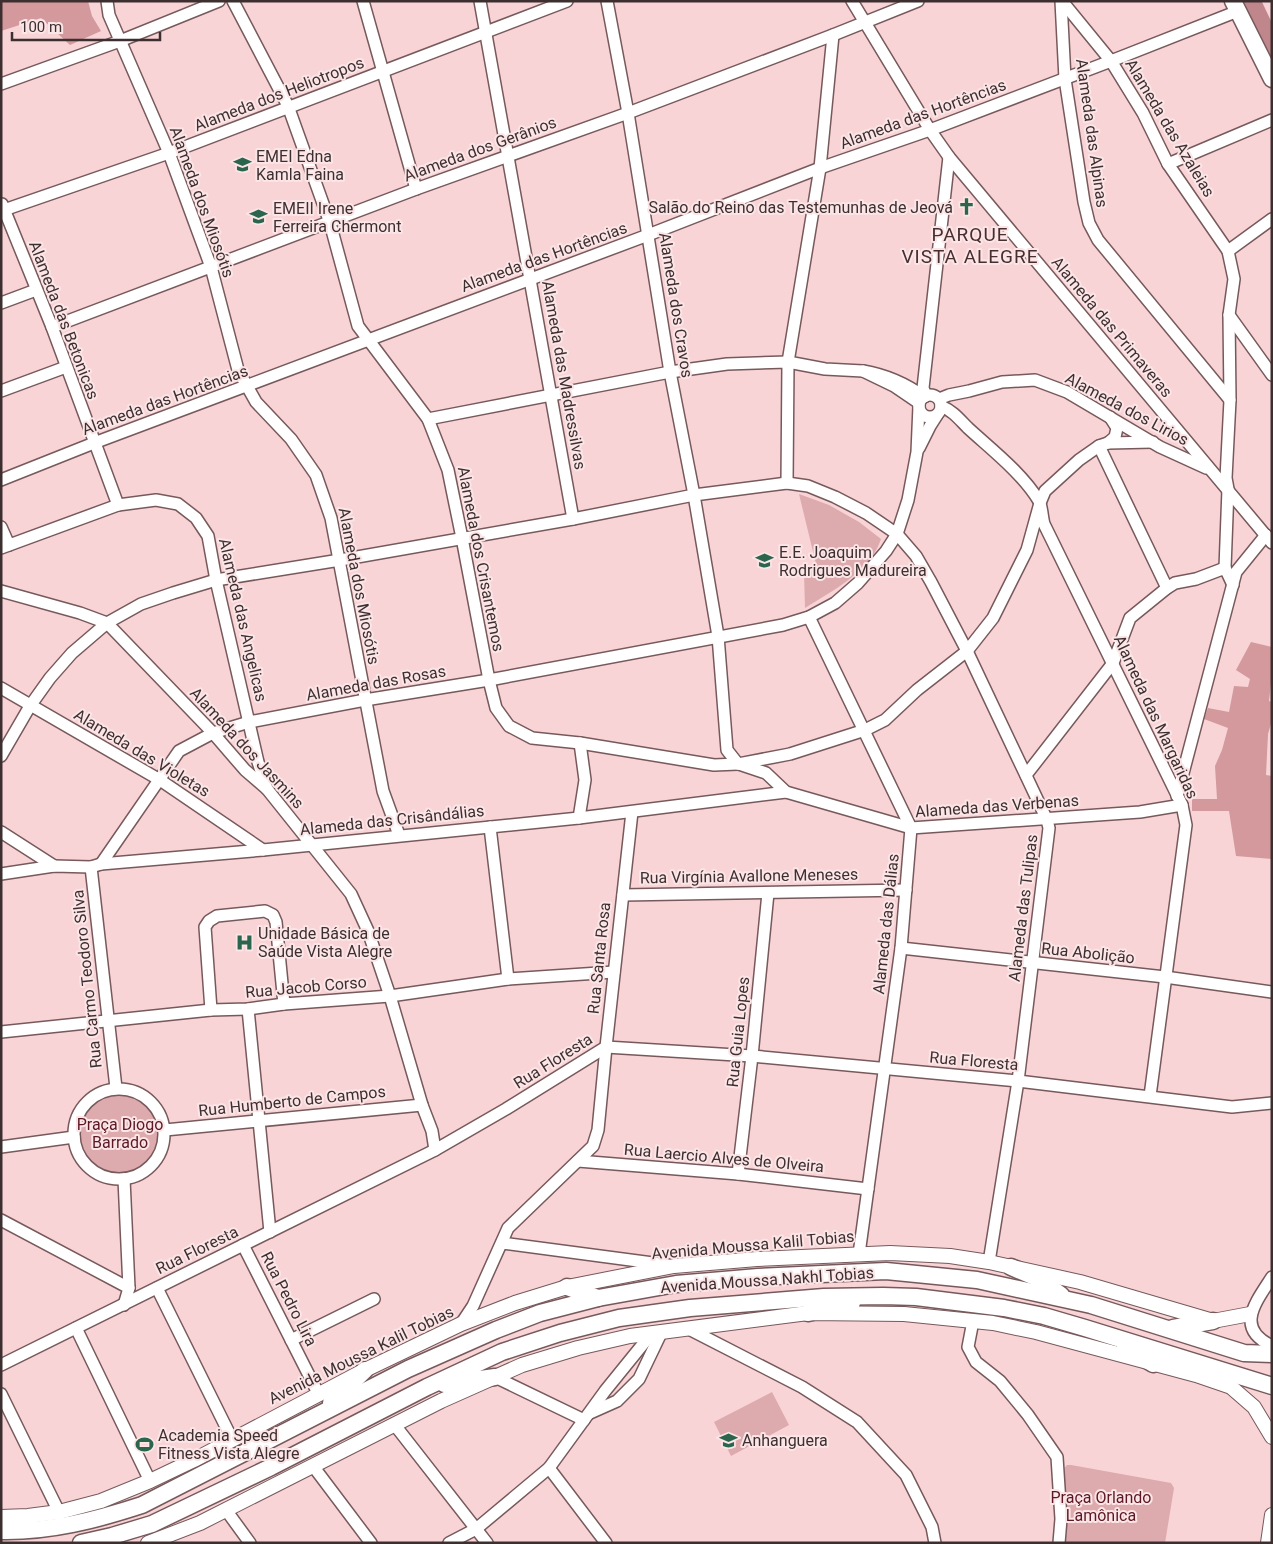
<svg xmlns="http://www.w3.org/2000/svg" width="1273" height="1544" font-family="Roboto,sans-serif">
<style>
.green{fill:#ddaaae}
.forest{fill:#d3999d}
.water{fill:#bf878b}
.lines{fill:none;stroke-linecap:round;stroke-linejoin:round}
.minor-casing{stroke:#77595b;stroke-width:14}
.tertiary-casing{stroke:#77595b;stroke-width:16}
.secondary-casing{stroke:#77595b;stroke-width:19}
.minor{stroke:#fff;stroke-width:11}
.tertiary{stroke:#fff;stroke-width:14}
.secondary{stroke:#fff;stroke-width:16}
.labels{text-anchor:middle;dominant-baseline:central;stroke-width:4;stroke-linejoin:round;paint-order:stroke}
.street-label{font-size:16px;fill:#3d2f30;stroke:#fbe5e6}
.poi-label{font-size:16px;fill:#3d2f30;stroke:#fbe5e6;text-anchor:start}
.park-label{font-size:16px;fill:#5c1724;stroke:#fbe5e6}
.quarter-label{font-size:19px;letter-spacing:1px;fill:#492e30;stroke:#fbe5e6}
</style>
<rect width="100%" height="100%" fill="#f8d4d6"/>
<!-- green -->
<g class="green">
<path d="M799,494L829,505L859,522L881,539C871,571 832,591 805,608L804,572L816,564Z"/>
<circle cx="119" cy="1134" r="43"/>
<polygon points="772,1392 789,1425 731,1456 714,1422"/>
<polygon points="1067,1465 1071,1465 1171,1483 1174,1488 1165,1543 1061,1543 1061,1472"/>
</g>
<!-- forest -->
<g class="forest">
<polygon points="1,1 88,1 92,16 101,31 70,45 41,18 1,31"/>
<polygon points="1251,642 1272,647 1272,674 1269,701 1272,702 1272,720 1268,734 1266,775 1272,776 1272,859 1236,856 1229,811 1192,811 1192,799 1217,799 1215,766 1222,750 1228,728 1204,719 1208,708 1229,712 1234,686 1248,687 1250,679 1236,670"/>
</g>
<!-- water -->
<polygon class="water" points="1239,1 1262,2 1272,23 1272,66"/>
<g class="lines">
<defs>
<g id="minor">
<polyline points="107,1 109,15 169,153 211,267 238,370 256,402 291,439 316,475 331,518 383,791 399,835"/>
<polyline points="233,1 288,106 330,223 358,326 428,419 448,470 462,538 489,680 496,708 509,726 532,738 580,743 714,765 738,764 790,754 865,730 885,720 917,690 967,651 993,618 1027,550 1040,503 1045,491 1079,460 1099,446 1108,443 1153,442"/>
<polyline points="363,1 416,189"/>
<polyline points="480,1 573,519"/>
<polyline points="607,1 628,113 670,372 694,495 718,636 727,750 738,764"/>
<polyline points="852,1 930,130 949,157 1272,543"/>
<polyline points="1061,1 1065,79 1084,202 1089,223 1098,240 1230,400"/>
<polyline points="1062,1 1111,61 1143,113 1168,164 1228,251 1234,279 1229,315 1230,400 1226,478 1228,489 1225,568"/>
<polyline points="1,84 120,41 219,1"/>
<polyline points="1168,164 1272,120"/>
<polyline points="2,204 52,327 118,505"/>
<polyline points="1,211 169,153 567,1"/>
<polyline points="1228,251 1272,219"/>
<polyline points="1,303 36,290"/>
<polyline points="1229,315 1272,375"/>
<polyline points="52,327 416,189 628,113 833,35 918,1"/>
<polyline points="1,391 66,367"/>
<circle cx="930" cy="406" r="11"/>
<polyline points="926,396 923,388 949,157"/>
<polyline points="939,399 949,395 969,391 1002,382 1035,380 1067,392 1160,447 1206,468"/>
<path d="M919,403L894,386L863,371C886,375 905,383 924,397"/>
<path d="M941,406C953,411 959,419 968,428C992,450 1022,473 1039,501C1042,507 1042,517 1044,524L1182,805L1186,825L1150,1096"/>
<polyline points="428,419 670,372 727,364 788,362 825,369 863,371"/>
<polyline points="1108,443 1115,437 1117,428 1110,417"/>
<polyline points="1099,446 1167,588"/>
<polyline points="919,448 930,426 937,415"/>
<polyline points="1,480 94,443 648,235 820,168 930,130 1111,61 1238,11"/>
<polyline points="787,483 788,362 820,168 833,35"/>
<polyline points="1,527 9,545"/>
<polyline points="1,548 118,505 156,500 178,504 196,518 208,536 216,580 258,762 267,789"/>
<polyline points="1,591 80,613 107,623 213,733 245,770 267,789 351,894 368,931 390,996 422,1105 432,1131 435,1150"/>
<polyline points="809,617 911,828 901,948 859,1254"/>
<polyline points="1,688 160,780 263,850"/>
<polyline points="1,756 30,706 50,678 72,653 107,623 141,604 173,593 216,580 340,560 573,519 694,495 787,483 808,486 835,497 866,513 897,534 916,556 931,582 967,651 1047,820 1049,828 1018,1081 989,1262"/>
<polyline points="739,764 766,773 786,792 911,828 1140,812 1182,805"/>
<polyline points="1026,775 1113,663 1130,618 1167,588 1175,583 1196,579 1225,568 1233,585"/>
<polyline points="1177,796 1236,572 1266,535"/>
<polyline points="579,818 585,780 580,743"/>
<polyline points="490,827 508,979"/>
<polyline points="1,832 54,866"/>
<polyline points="101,864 179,751 213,733 249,722 365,700 489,680 783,625 809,617 835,603 858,583 886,551 897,534 908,500 917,452 919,406"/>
<polyline points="91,867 116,1088"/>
<polyline points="1,874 54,866 91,867 101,864 263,850 579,818 786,792"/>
<polyline points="623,895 906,890"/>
<polyline points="901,948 1165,977 1272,992"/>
<polyline points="248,1009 270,1232"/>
<polyline points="211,1010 205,927 209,921 217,916 265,911 273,915 276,922 284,1004"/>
<polyline points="1,1032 211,1010 248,1009 284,1004 390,996 508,979 614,972"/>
<circle cx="119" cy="1134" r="45"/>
<polyline points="165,1130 422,1105"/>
<polyline points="1,1147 74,1137"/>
<polyline points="578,1161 738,1174 868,1189"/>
<polyline points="738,1174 752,1056 768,893"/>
<polyline points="124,1179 129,1288"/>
<polyline points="1,1220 129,1288 124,1305"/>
<polyline points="502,1243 668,1265"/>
<polyline points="243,1245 319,1395"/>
<path d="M1272,1277C1256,1302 1234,1328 1272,1346"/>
<polyline points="157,1288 232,1439"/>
<polyline points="973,1321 968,1347 976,1362 1000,1381 1028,1415 1057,1457 1061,1519 1059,1543"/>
<polyline points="461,1324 473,1306 508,1228 593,1146 598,1130 606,1047 632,812"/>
<polyline points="76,1328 150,1481"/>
<polyline points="687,1328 802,1387 857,1422 906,1475 932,1527 935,1543"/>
<polyline points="291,1340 374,1299"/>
<polyline points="1,1365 435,1150 506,1109 606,1047 752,1056 1018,1081 1232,1107 1272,1103"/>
<polyline points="495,1377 584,1420"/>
<polyline points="1,1394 59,1512"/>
<polyline points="590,1413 617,1401 639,1379 662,1331"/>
<polyline points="394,1424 487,1543"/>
<polyline points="313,1466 371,1543"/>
<polyline points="549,1468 606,1543"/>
<polyline points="226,1510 250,1543"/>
<polyline points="449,1543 476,1529 549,1468 605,1391 652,1333"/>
</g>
<g id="tertiary">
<polyline points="1,1517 28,1516 59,1512 101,1501 150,1481 194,1460 365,1370 461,1324 515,1303 567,1287 674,1266 757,1259 890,1253 950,1256 989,1262 1080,1282 1213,1321 1250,1314"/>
<polyline points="148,1543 200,1523 441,1401 522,1365 578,1348 630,1336 808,1313 904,1314 993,1323 1036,1332 1196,1375 1231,1387 1254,1407 1272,1437"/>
<polyline points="1268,1543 1272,1515"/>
</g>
<g id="secondary">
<polyline points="1233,1 1272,79"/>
<polyline points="1011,1267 1037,1278 1061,1295"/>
<polyline points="567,1287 598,1298"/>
<polyline points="808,1313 852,1303"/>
<polyline points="1173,1328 1213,1321"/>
<polyline points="1125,1347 1153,1364"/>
<polyline points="444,1384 495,1377"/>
<polyline points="331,1403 365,1370"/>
<path d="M1,1531C50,1532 96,1520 142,1505L408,1369L496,1330L540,1313L598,1298L676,1284L758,1277L886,1271L977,1280L1091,1305L1244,1353L1272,1354"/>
<polyline points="81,1543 112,1536 152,1524 271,1467 427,1387 502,1352 560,1333 619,1318 690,1308 824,1297 883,1296 916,1297 1004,1308 1044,1316 1085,1328 1272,1386"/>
</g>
</defs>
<!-- minor casing -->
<use href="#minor" class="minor-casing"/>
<!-- tertiary casing -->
<use href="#tertiary" class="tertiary-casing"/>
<!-- secondary casing -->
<use href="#secondary" class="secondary-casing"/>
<!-- minor -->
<use href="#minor" class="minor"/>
<!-- tertiary -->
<use href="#tertiary" class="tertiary"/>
<!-- secondary -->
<use href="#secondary" class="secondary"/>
</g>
<!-- icons -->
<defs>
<symbol id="school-bare" viewBox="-9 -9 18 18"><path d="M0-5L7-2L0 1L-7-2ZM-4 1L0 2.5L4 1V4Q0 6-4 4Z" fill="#2c654e" stroke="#fbe5e6" stroke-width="2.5" paint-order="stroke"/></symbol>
<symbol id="church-bare" viewBox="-9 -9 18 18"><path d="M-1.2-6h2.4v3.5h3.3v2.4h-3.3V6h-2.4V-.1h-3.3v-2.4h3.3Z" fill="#2c654e" stroke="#fbe5e6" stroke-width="2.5" paint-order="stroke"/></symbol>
<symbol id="hospital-bare" viewBox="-9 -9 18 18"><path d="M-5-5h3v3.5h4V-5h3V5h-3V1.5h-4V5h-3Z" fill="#2c654e" stroke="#fbe5e6" stroke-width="2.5" paint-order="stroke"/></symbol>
<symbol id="university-bare" viewBox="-9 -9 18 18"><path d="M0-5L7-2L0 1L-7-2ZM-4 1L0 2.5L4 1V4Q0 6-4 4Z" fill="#2c654e" stroke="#fbe5e6" stroke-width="2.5" paint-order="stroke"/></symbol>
<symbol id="stadium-bare" viewBox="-9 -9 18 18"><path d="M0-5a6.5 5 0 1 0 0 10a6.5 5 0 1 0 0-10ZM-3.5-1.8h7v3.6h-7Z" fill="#2c654e" stroke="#fbe5e6" stroke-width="2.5" paint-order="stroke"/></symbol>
</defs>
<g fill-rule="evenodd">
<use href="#school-bare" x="230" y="152" width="25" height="25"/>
<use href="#church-bare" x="954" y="194" width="25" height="25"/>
<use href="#school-bare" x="246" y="204" width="25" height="25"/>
<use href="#school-bare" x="752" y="548" width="25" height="25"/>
<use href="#hospital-bare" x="232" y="930" width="25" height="25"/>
<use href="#university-bare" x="716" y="1428" width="25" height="25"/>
<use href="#stadium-bare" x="132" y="1432" width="25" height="25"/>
</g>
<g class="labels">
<!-- street labels -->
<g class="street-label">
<text transform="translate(279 94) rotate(-21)">Alameda dos Heliotropos</text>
<text transform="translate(923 114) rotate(-20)">Alameda das Hortências</text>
<text transform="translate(1170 128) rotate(59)">Alameda das Azaleias</text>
<text transform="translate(1092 133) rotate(82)">Alameda das Alpinas</text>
<text transform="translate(480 149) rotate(-20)">Alameda dos Gerânios</text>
<text transform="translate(202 202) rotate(70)">Alameda dos Miosótis</text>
<text transform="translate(544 257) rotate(-20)">Alameda das Hortências</text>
<text transform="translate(676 305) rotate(81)">Alameda dos Cravos</text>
<text transform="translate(64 320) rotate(69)">Alameda das Betonicas</text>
<text transform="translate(1112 327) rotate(50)">Alameda das Primaveras</text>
<text transform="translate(564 375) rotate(80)">Alameda das Madressilvas</text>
<text transform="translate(165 400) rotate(-20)">Alameda das Hortências</text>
<text transform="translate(1127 409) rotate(28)">Alameda dos Lirios</text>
<text transform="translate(481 559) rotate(79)">Alameda dos Crisantemos</text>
<text transform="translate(359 586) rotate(79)">Alameda dos Miosótis</text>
<text transform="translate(243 620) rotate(77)">Alameda das Angelicas</text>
<text transform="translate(376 683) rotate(-10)">Alameda das Rosas</text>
<text transform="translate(1156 717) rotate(65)">Alameda das Margaridas</text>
<text transform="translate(247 748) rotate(47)">Alameda dos Jasmins</text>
<text transform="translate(142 753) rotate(31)">Alameda das Violetas</text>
<text transform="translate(997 806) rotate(-4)">Alameda das Verbenas</text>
<text transform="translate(392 820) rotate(-6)">Alameda das Crisândálias</text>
<text transform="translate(749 876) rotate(-1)">Rua Virgínia Avallone Meneses</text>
<text transform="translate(1023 908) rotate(-83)">Alameda das Tulipas</text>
<text transform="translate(886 924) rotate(-84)">Alameda das Dálias</text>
<text transform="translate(1088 953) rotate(6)">Rua Abolição</text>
<text transform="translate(599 958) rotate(-84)">Rua Santa Rosa</text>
<text transform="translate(87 979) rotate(-96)">Rua Carmo Teodoro Silva</text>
<text transform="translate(306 987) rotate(-5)">Rua Jacob Corso</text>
<text transform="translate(738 1032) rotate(-84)">Rua Guia Lopes</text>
<text transform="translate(553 1061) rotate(-32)">Rua Floresta</text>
<text transform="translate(974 1061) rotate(5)">Rua Floresta</text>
<text transform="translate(292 1101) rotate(-6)">Rua Humberto de Campos</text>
<text transform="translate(724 1158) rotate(5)">Rua Laercio Alves de Olveira</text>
<text transform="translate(753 1245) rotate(-5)">Avenida Moussa Kalil Tobias</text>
<text transform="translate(197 1250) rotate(-26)">Rua Floresta</text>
<text transform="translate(767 1280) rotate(-4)">Avenida Moussa Nakhl Tobias</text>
<text transform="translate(289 1299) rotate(63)">Rua Pedro Lira</text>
<text transform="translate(361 1355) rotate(-26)">Avenida Moussa Kalil Tobias</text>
</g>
<!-- poi labels -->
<g class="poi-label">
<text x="256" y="156">EMEI Edna<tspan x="256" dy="18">Kamla Faina</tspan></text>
<text x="953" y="207" text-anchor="end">Salão do Reino das Testemunhas de Jeová</text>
<text x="273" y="208">EMEII Irene<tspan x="273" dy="18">Ferreira Chermont</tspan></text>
<text x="779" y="552">E.E. Joaquim<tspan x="779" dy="18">Rodrigues Madureira</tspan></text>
<text x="258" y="933">Unidade Básica de<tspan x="258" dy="18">Saúde Vista Alegre</tspan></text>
<text x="158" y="1435">Academia Speed<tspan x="158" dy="18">Fitness Vista Alegre</tspan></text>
<text x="742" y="1440">Anhanguera</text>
</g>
<!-- park labels -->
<g class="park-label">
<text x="120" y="1124">Praça Diogo<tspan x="120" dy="18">Barrado</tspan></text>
<text x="1101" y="1497">Praça Orlando<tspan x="1101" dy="18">Lamônica</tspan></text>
</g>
<!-- quarter labels -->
<g class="quarter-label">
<text x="970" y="234">PARQUE<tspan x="970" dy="22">VISTA ALEGRE</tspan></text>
</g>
</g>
<!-- border -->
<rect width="1273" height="1544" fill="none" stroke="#3d2f30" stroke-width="5"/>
<!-- scale -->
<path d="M12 32v8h148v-8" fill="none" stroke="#3d2f30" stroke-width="2.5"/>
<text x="20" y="32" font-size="15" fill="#3d2f30" stroke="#fbe5e6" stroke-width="4" paint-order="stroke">100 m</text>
</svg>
